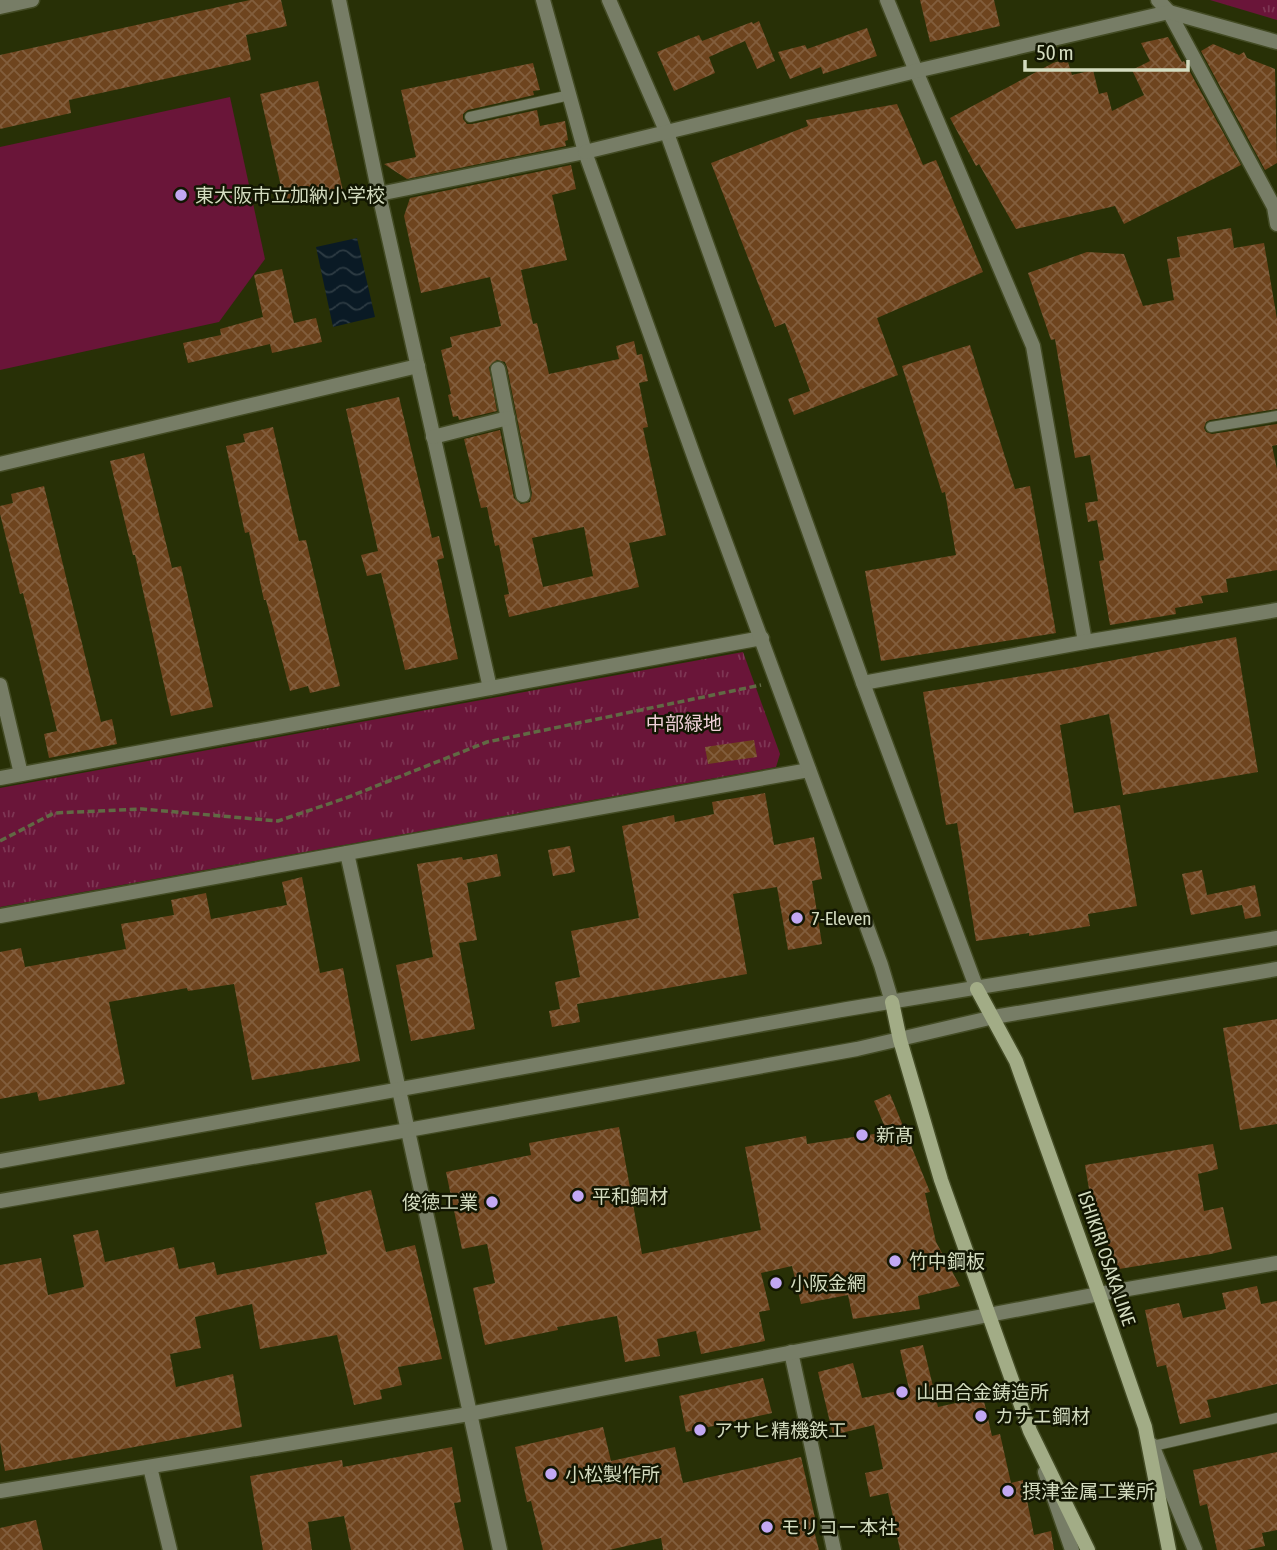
<svg xmlns="http://www.w3.org/2000/svg" width="1277" height="1550" font-family="'Asap Condensed','Noto Sans JP',sans-serif">
<style>
.park{fill:url(#park-tufts)}
.pitch{fill:#6a1539}
.water{fill:url(#water-waves)}
.building{fill:url(#building-cross-hatch);fill-rule:evenodd}
.lines{fill:none;stroke-linecap:round;stroke-linejoin:round}
.service-casing{stroke:#434b24;stroke-width:12}
.minor-casing{stroke:#434b24;stroke-width:17}
.tertiary-casing{stroke:#434b24;stroke-width:17}
.secondary-casing{stroke:#434b24;stroke-width:17}
.path{stroke:#616944;stroke-width:3.5;stroke-dasharray:7 3.5;stroke-linecap:butt}
.service{stroke:#777d66;stroke-width:10}
.minor{stroke:#777d66;stroke-width:14}
.tertiary{stroke:#777d66;stroke-width:14}
.secondary{stroke:#a2ac86;stroke-width:14}
.poi-dot{fill:#c2a8f3;stroke:#121602;stroke-width:2.5}
.labels{text-anchor:middle;dominant-baseline:central;stroke-width:5;stroke-linejoin:round;paint-order:stroke}
.poi-label{font-size:19px;fill:#d3dbbf;stroke:#121602;text-anchor:start}
.park-label{font-size:19px;fill:#efd0d8;stroke:#121602}
.street-label{font-size:19px;fill:#d3dbbf;stroke:#121602}
</style>
<defs>
<pattern id="park-tufts" width="24" height="20" patternUnits="userSpaceOnUse" patternTransform="scale(1.75)"><rect width="24" height="20" fill="#6a1539"/><path d="M3 7l-1-3M5 7V3M7 7l1-3M15 17l-1-3M17 17v-4M19 17l1-3" fill="none" stroke="#7e3654"/></pattern>
<pattern id="water-waves" width="16" height="10" patternUnits="userSpaceOnUse" patternTransform="scale(1.75)"><rect width="16" height="10" fill="#0a1a25"/><path d="M0 5q4-4 8 0t8 0" fill="none" stroke="#2d3b43"/></pattern>
<pattern id="building-cross-hatch" width="8" height="8" patternUnits="userSpaceOnUse" patternTransform="scale(1.75)"><rect width="8" height="8" fill="#6e441e"/><path d="M0 0l8 8M0 8l8-8" fill="none" stroke="#825e3d"/></pattern>
</defs>
<rect width="100%" height="100%" fill="#283006"/>
<!-- park -->
<g class="park">
<polygon points="1210,0 1277,0 1277,20"/>
<polygon points="743,652 780,754 776,767 0,907 0,788"/>
</g>
<!-- pitch -->
<polygon class="pitch" points="230,97 265,259 219,322 0,370 0,147"/>
<!-- water -->
<polygon class="water" points="357,238 375,317 333,327 316,247"/>
<!-- building -->
<g class="building">
<polygon points="250,0 281,0 287,26 246,35 251,60 69,100 71,113 0,129 0,55"/>
<polygon points="920,0 994,0 1000,26 930,42"/>
<polygon points="759,21 775,61 757,69 745,41 709,57 715,73 674,91 657,52 699,35 702,41 752,22 753,24"/>
<polygon points="867,28 877,56 823,74 821,67 790,79 778,52 805,45 807,49"/>
<polygon points="1168,37 1182,62 1184,61 1241,165 1124,224 1115,206 1016,229 979,164 976,166 950,118 1053,63 1067,59 1072,75 1093,70 1099,94 1107,92 1112,111 1144,95 1132,70 1150,61 1141,43"/>
<polygon points="1213,44 1239,55 1244,52 1247,58 1275,69 1277,163 1265,170 1201,51"/>
<polygon points="533,63 540,90 533,91 534,95 468,110 463,114 463,119 467,124 472,124 537,110 540,126 565,121 568,140 565,141 566,146 407,179 384,164 416,157 401,90"/>
<polygon points="318,81 343,191 285,204 260,94"/>
<polygon points="897,104 923,165 936,160 983,272 877,318 898,375 794,415 788,399 810,391 785,323 775,327 711,163 808,126 806,120"/>
<path d="M571,165L576,189L552,195L567,260L521,270L533,324L537,323L549,374L619,359L616,346L634,341L637,355L642,354L648,381L639,383L648,427L643,428L666,535L629,543L639,587L509,617L504,595L509,594L499,545L495,546L487,507L481,508L464,439L500,430L514,498L521,504L530,502L532,493L507,367L505,362L497,360L489,367L497,411L459,420L458,416L453,417L448,395L451,394L441,350L452,347L450,337L501,326L490,277L421,293L404,216L410,198ZM584,527L593,576L543,587L532,538Z"/>
<polygon points="1231,228 1234,248 1264,243 1277,319 1277,409 1210,420 1206,422 1204,428 1206,432 1212,434 1277,424 1277,445 1272,446 1277,469 1277,570 1226,579 1228,592 1201,596 1203,603 1175,608 1176,614 1110,625 1099,561 1104,560 1097,520 1088,522 1085,503 1098,501 1090,455 1075,458 1055,339 1051,340 1028,273 1087,252 1124,254 1143,306 1174,300 1167,259 1180,257 1177,237"/>
<polygon points="282,269 294,323 316,318 322,342 272,353 270,344 188,363 183,343 221,335 220,329 263,317 254,275"/>
<polygon points="970,345 1015,489 1030,486 1056,633 881,661 865,571 956,555 945,492 942,493 902,366"/>
<polygon points="399,397 432,538 439,536 444,558 437,560 458,659 405,670 381,573 367,576 361,555 378,551 346,409"/>
<polygon points="273,427 299,541 306,540 340,686 310,693 308,686 290,691 266,600 264,600 249,532 245,533 226,446 245,442 243,434"/>
<polygon points="144,453 172,568 181,566 213,707 171,716 135,555 133,555 110,461"/>
<polygon points="44,486 101,722 112,719 117,744 49,758 44,734 57,731 23,593 20,594 0,514 0,506 13,503 11,494"/>
<polygon points="1236,637 1258,772 1123,795 1109,714 1060,725 1074,813 1120,805 1137,906 1088,914 1090,926 1029,936 1029,933 976,941 957,823 946,825 923,692 1072,668"/>
<polygon points="754,740 757,757 708,764 705,747"/>
<polygon points="765,793 774,845 814,837 822,879 812,881 822,944 788,950 777,887 733,894 747,974 577,1004 580,1022 552,1027 549,1011 560,1009 555,982 580,977 571,931 639,918 622,826 674,815 675,822 714,814 712,802"/>
<polygon points="570,846 575,872 553,876 548,850"/>
<polygon points="497,854 501,876 467,883 477,940 459,943 475,1029 411,1041 396,965 433,957 417,864 462,857 463,860"/>
<polygon points="1202,870 1207,895 1255,885 1261,916 1245,919 1242,905 1191,915 1182,874"/>
<polygon points="302,877 320,973 343,968 360,1061 252,1080 234,984 188,991 187,988 109,1002 125,1084 39,1101 37,1092 0,1099 0,952 21,948 25,967 126,949 121,924 174,915 171,900 206,893 211,919 287,905 282,882"/>
<polygon points="1277,1019 1277,1124 1240,1130 1223,1028"/>
<polygon points="890,1094 930,1192 925,1193 936,1242 960,1286 918,1296 920,1309 853,1319 848,1295 801,1304 792,1266 761,1273 770,1310 759,1312 765,1341 701,1354 696,1331 657,1339 660,1356 625,1362 617,1316 557,1327 558,1330 485,1345 473,1288 495,1283 487,1244 462,1249 446,1172 531,1155 529,1143 619,1127 642,1254 761,1230 745,1147 806,1136 807,1144 887,1132 874,1101"/>
<polygon points="1213,1144 1218,1169 1198,1174 1204,1211 1223,1207 1232,1249 1211,1254 1119,1269 1093,1213 1085,1165"/>
<polygon points="371,1190 386,1252 415,1245 442,1359 398,1367 402,1385 380,1390 382,1399 354,1405 337,1335 260,1349 252,1304 195,1317 201,1348 170,1354 176,1387 233,1374 242,1427 5,1471 0,1442 0,1265 41,1258 48,1295 84,1287 73,1235 98,1230 105,1262 174,1247 179,1269 214,1262 217,1275 327,1254 315,1203"/>
<polygon points="1257,1286 1261,1304 1277,1301 1277,1384 1207,1400 1211,1417 1180,1424 1166,1365 1157,1367 1145,1310 1179,1303 1183,1318 1226,1309 1222,1293"/>
<polygon points="923,1345 938,1407 983,1397 992,1436 1000,1434 1011,1483 1023,1480 1034,1535 1051,1531 1054,1550 900,1550 888,1493 870,1497 865,1473 883,1469 874,1425 833,1435 818,1372 853,1363 862,1398 909,1389 900,1350"/>
<polygon points="763,1378 772,1413 686,1432 679,1396"/>
<polygon points="603,1427 611,1461 675,1447 683,1483 801,1457 816,1522 812,1523 819,1550 663,1550 661,1538 609,1550 543,1550 531,1501 527,1502 515,1447"/>
<polygon points="452,1447 461,1502 454,1503 464,1550 351,1550 344,1516 308,1522 312,1550 263,1550 250,1476 342,1460 343,1467"/>
<polygon points="1277,1452 1277,1530 1262,1533 1265,1546 1247,1550 1217,1550 1207,1504 1200,1506 1193,1470"/>
<polygon points="36,1520 43,1550 0,1550 0,1528"/>
</g>
<g class="lines">
<defs>
<g id="service">
<polyline points="470,117 570,95"/>
<polyline points="1211,427 1277,416"/>
<polyline points="1153,1446 1277,1418"/>
</g>
<g id="minor">
<polyline points="339,0 379,194 490,688"/>
<polyline points="1158,0 1169,12 1274,207 1277,224"/>
<polyline points="0,7 32,0"/>
<polyline points="916,71 1033,346 1085,642"/>
<polyline points="379,194 585,152"/>
<polyline points="498,369 523,495"/>
<polyline points="433,437 508,418"/>
<polyline points="0,464 418,366"/>
<polyline points="863,683 1085,642 1277,610"/>
<polyline points="0,685 21,774"/>
<polyline points="0,778 762,638"/>
<polyline points="347,853 809,770"/>
<polyline points="0,916 347,853 500,1550"/>
<polyline points="791,1352 834,1550"/>
<polyline points="150,1467 170,1550"/>
<polyline points="0,1491 469,1414 1099,1294 1277,1263"/>
</g>
<g id="tertiary">
<polyline points="543,0 585,152 697,465 881,965 892,1002"/>
<polyline points="609,0 667,133 863,683 977,989"/>
<polyline points="887,0 916,71"/>
<polyline points="585,152 916,71 1169,12 1277,42"/>
<polyline points="0,1161 847,1009 1277,938"/>
<polyline points="0,1201 408,1130 857,1049 994,1017 1277,969"/>
<polyline points="1152,1445 1195,1550"/>
<polyline points="1045,1472 1072,1550"/>
</g>
<g id="secondary">
<polyline points="977,989 1016,1061 1099,1294 1145,1427 1169,1550"/>
<polyline points="892,1002 900,1040 941,1180 1030,1431 1088,1550"/>
</g>
</defs>
<!-- service casing -->
<use href="#service" class="service-casing"/>
<!-- minor casing -->
<use href="#minor" class="minor-casing"/>
<!-- tertiary casing -->
<use href="#tertiary" class="tertiary-casing"/>
<!-- secondary casing -->
<use href="#secondary" class="secondary-casing"/>
<!-- path -->
<polyline class="path" points="0,841 54,813 142,809 278,821 346,798 487,742 761,685"/>
<!-- service -->
<use href="#service" class="service"/>
<!-- minor -->
<use href="#minor" class="minor"/>
<!-- tertiary -->
<use href="#tertiary" class="tertiary"/>
<!-- secondary -->
<use href="#secondary" class="secondary"/>
</g>
<!-- markers -->
<g class="poi-dot">
<circle cx="181" cy="195" r="7"/>
<circle cx="797" cy="918" r="7"/>
<circle cx="862" cy="1135" r="7"/>
<circle cx="578" cy="1196" r="7"/>
<circle cx="492" cy="1202" r="7"/>
<circle cx="895" cy="1261" r="7"/>
<circle cx="776" cy="1283" r="7"/>
<circle cx="902" cy="1392" r="7"/>
<circle cx="981" cy="1416" r="7"/>
<circle cx="700" cy="1430" r="7"/>
<circle cx="551" cy="1474" r="7"/>
<circle cx="1008" cy="1491" r="7"/>
<circle cx="767" cy="1527" r="7"/>
</g>
<g class="labels">
<!-- poi labels -->
<g class="poi-label">
<text x="195" y="195">東大阪市立加納小学校</text>
<text x="811" y="918">7-Eleven</text>
<text x="876" y="1135">新髙</text>
<text x="592" y="1196">平和鋼材</text>
<text x="478" y="1202" text-anchor="end">俊徳工業</text>
<text x="909" y="1261">竹中鋼板</text>
<text x="790" y="1283">小阪金網</text>
<text x="916" y="1392">山田合金鋳造所</text>
<text x="995" y="1416">カナエ鋼材</text>
<text x="714" y="1430">アサヒ精機鉄工</text>
<text x="565" y="1474">小松製作所</text>
<text x="1022" y="1491">摂津金属工業所</text>
<text x="781" y="1527">モリコー 本社</text>
</g>
<!-- park labels -->
<g class="park-label">
<text x="684" y="723">中部緑地</text>
</g>
<!-- street labels -->
<g class="street-label">
<text transform="translate(1107 1258) rotate(71)">ISHIKIRI OSAKA LINE</text>
</g>
</g>
<!-- scale -->
<path d="M1025 60v10h163v-10" fill="none" stroke="#d3dbbf" stroke-width="3.5"/>
<text x="1036" y="60" font-size="21" fill="#d3dbbf" stroke="#121602" stroke-width="5" paint-order="stroke">50 m</text>
</svg>
